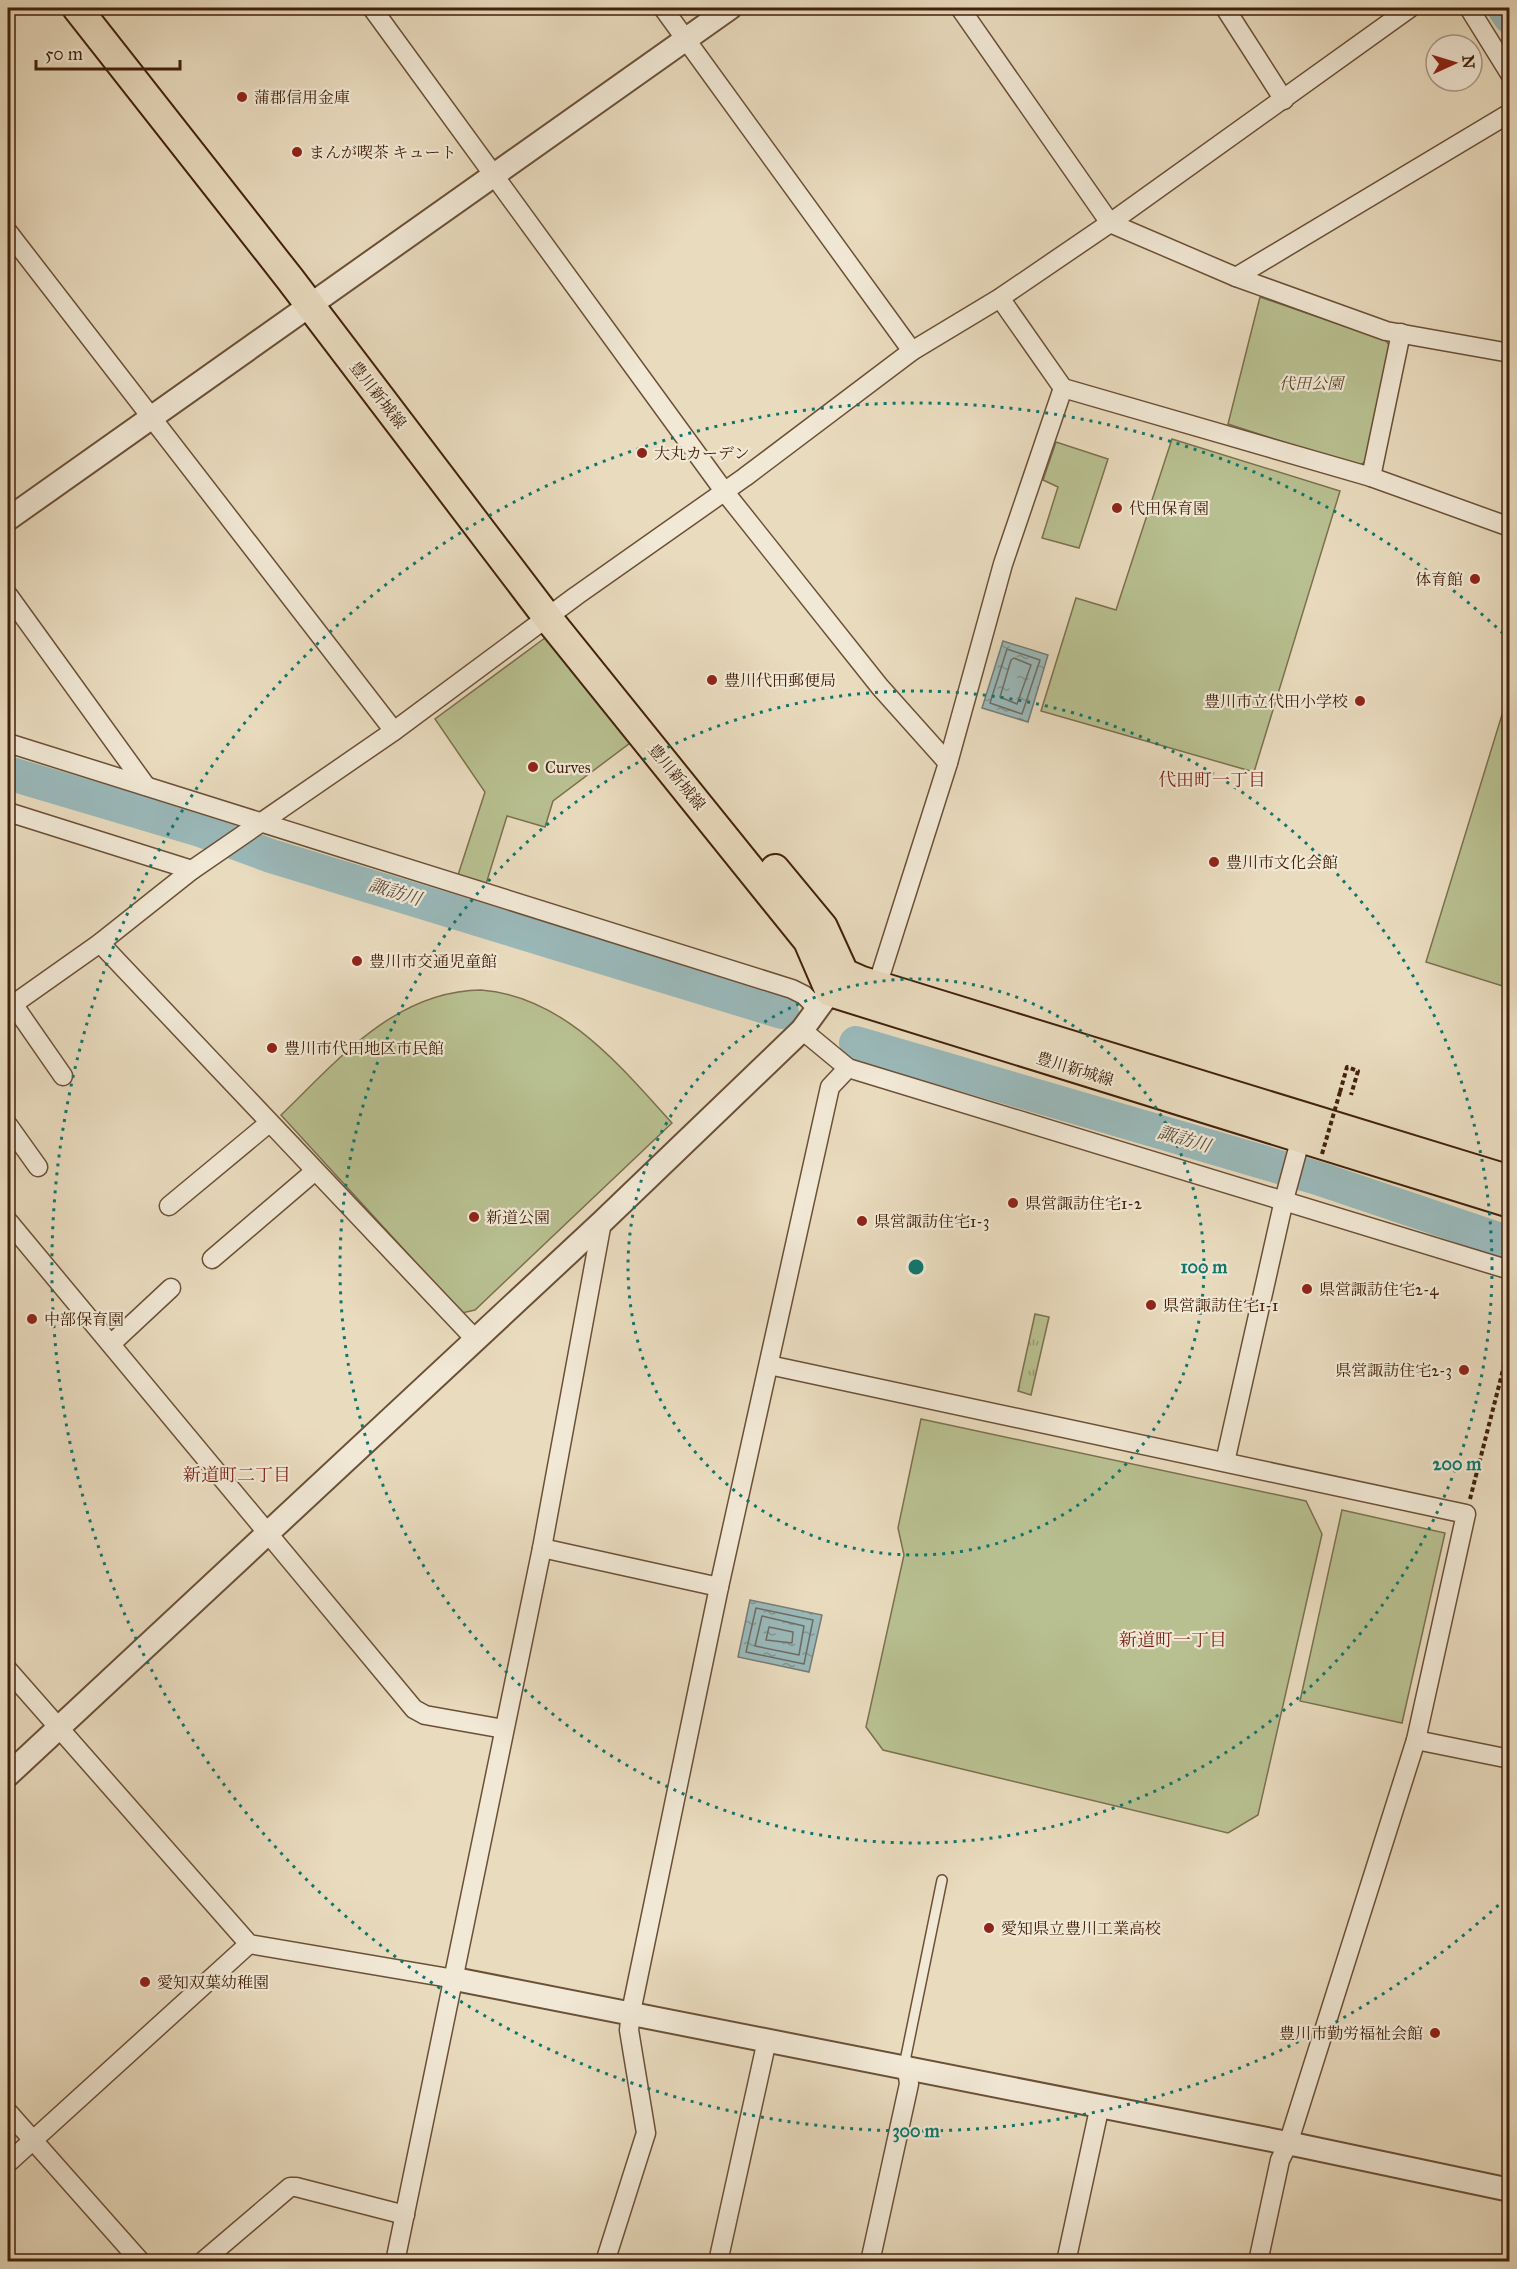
<svg xmlns="http://www.w3.org/2000/svg" width="1517" height="2269" font-family="'IM FELL Great Primer','Noto Serif JP',serif">
<style>
.grass{fill:url(#grass-tufts);stroke:#7c704e;stroke-width:1.5}
.park{fill:#b8c091;stroke:#7c704e;stroke-width:1.5}
.water{fill:url(#water-ripples);stroke:#767c74;stroke-width:1.5}
.lines{fill:none;stroke-linecap:round;stroke-linejoin:round}
.shore{stroke:#6e6d62;stroke-width:1.5}
.river{stroke:#9ab9ba;stroke-width:34}
.service-casing{stroke:#6b5037;stroke-width:12}
.minor-casing{stroke:#6b5037;stroke-width:21}
.tertiary-casing{stroke:#6b5037;stroke-width:26}
.primary-casing{stroke:#41210a;stroke-width:32}
.path{stroke:#41210a;stroke-width:4;stroke-dasharray:4.5 3;stroke-linecap:butt}
.service{stroke:#f1e8d5;stroke-width:9}
.minor{stroke:#f1e8d5;stroke-width:18}
.tertiary{stroke:#f1e8d5;stroke-width:22}
.primary{stroke:#e9dbbe;stroke-width:28}
.path-bridge{stroke:#41210a;stroke-width:4;stroke-dasharray:4.5 3;stroke-linecap:butt}
.ring{fill:none;stroke:#0f766e;stroke-width:3;stroke-dasharray:3 6}
.poi-dot{fill:#8f2418;stroke:#f1e8d5;stroke-width:2}
.labels{text-anchor:middle;dominant-baseline:central;stroke-width:4.5;stroke-linejoin:round;paint-order:stroke}
.poi-label{font-size:16px;fill:#41210a;stroke:#f1e8d5;text-anchor:start}
.park-label{font-size:16px;font-style:italic;fill:#5f492c;stroke:#f1e8d5}
.street-label{font-size:16px;fill:#41210a;stroke:#f1e8d5}
.neighbourhood-label{font-size:18px;fill:#7a1f14;stroke:#f1e8d5}
.water-label{font-size:18px;font-style:italic;fill:#5c4f3f;stroke:#f1e8d5}
.centre{fill:#0f766e;stroke:#f1e8d5;stroke-width:3}
.ring-label{font-size:18px;text-anchor:middle;font-weight:bold;fill:#0f766e;stroke:#f1e8d5;stroke-width:4.5;stroke-linejoin:round;paint-order:stroke}
</style>
<defs>
<pattern id="grass-tufts" width="24" height="20" patternUnits="userSpaceOnUse" patternTransform="scale(1.5)"><rect width="24" height="20" fill="#b8c091"/><path d="M3 7l-1-3M5 7V3M7 7l1-3M15 17l-1-3M17 17v-4M19 17l1-3" fill="none" stroke="#979c75"/></pattern>
<pattern id="water-ripples" width="26" height="14" patternUnits="userSpaceOnUse" patternTransform="scale(1.5)"><rect width="26" height="14" fill="#9ab9ba"/><path d="M2 4q2-2 4 0t4 0M15 11q2-2 4 0t4 0" fill="none" stroke="#7f9695"/></pattern>
</defs>
<rect width="100%" height="100%" fill="#e9dbbe"/>
<filter id="stains"><feTurbulence type="fractalNoise" baseFrequency=".00333" numOctaves="4"/><feColorMatrix values="0 0 0 0 .2 0 0 0 0 .09 0 0 0 0 .02 0 0 0 .5 -.17"/></filter>
<radialGradient id="worn" r=".72"><stop offset=".6" stop-color="#630" stop-opacity="0"/><stop offset="1" stop-color="#630" stop-opacity=".3"/></radialGradient>
<!-- grass -->
<polygon class="grass" points="1035,1314 1049,1317 1031,1395 1018,1391"/>
<!-- park -->
<g class="park">
<polygon points="1260,297 1385,340 1391,347 1367,461 1358,466 1228,424"/>
<polygon points="1172,439 1340,491 1254,772 1041,711 1076,598 1116,610"/>
<polygon points="1056,442 1108,459 1079,548 1042,538 1058,487 1043,480"/>
<polygon points="549,635 630,743 553,801 545,827 507,816 486,884 458,875 485,792 435,719"/>
<polygon points="1509,692 1510,988 1509,988 1426,962"/>
<path d="M481,990C564,996 620,1066 672,1123L475,1310L462,1313L281,1115C338,1060 395,991 481,990Z"/>
<polygon points="921,1419 1306,1501 1322,1534 1258,1815 1228,1833 883,1750 866,1727 904,1555 898,1528"/>
<polygon points="1342,1510 1445,1533 1402,1723 1300,1701"/>
</g>
<!-- water -->
<g class="water">
<polygon points="1003,641 1048,655 1028,722 982,708"/>
<polygon points="750,1600 822,1615 809,1672 738,1657"/>
</g>
<g class="lines">
<!-- shore -->
<g class="shore">
<polygon points="1007,649 1040,660 1022,714 990,703"/>
<polygon points="1014,658 1031,665 1017,704 1000,697 1011,660"/>
<polygon points="756,1608 813,1620 804,1664 746,1652"/>
<polygon points="762,1616 804,1626 799,1655 755,1646"/>
<polygon points="769,1627 793,1632 792,1643 766,1640"/>
</g>
<!-- river -->
<g class="river">
<polyline points="1504,8 1510,17"/>
<polyline points="8,773 200,830 271,856 782,1012"/>
<polyline points="856,1043 1317,1178 1510,1243"/>
</g>
<defs>
<polyline id="service" points="907,2069 906,2056 942,1880"/>
<g id="minor">
<polyline points="372,8 724,491 880,687 948,763"/>
<polyline points="663,8 912,351"/>
<polyline points="960,8 1110,223 1236,277 1386,331 1510,353"/>
<polyline points="1225,8 1284,100"/>
<polyline points="1469,8 1510,74"/>
<polyline points="8,232 394,731"/>
<polyline points="1236,277 1510,113"/>
<polyline points="1000,298 1063,388 1371,477 1510,527"/>
<polyline points="1371,477 1401,333"/>
<polyline points="8,595 146,786"/>
<polyline points="8,743 792,989 804,995 816,1007"/>
<polyline points="8,812 192,870"/>
<polyline points="100,943 476,1340"/>
<polyline points="877,986 948,763 1003,564 1063,388"/>
<polyline points="13,1004 63,1076"/>
<polyline points="8,1008 100,943 192,870 394,731 576,596 745,477 912,351 1000,298 1110,223 1410,8"/>
<polyline points="802,1030 848,1068 1510,1270"/>
<polyline points="8,1125 38,1167"/>
<polyline points="169,1206 269,1123"/>
<polyline points="8,1221 414,1709 425,1715 504,1729"/>
<polyline points="212,1259 315,1171"/>
<polyline points="111,1344 171,1288"/>
<polyline points="769,1365 1466,1514 1416,1740 1288,2144 1280,2160 1258,2262"/>
<polyline points="1225,1462 1284,1200 1303,1130"/>
<polyline points="542,1548 719,1587"/>
<polyline points="8,1670 249,1944 455,1979"/>
<polyline points="1416,1740 1510,1759"/>
<polyline points="8,2112 141,2262"/>
<polyline points="8,2163 249,1944"/>
<polyline points="202,2262 290,2187 296,2187 405,2215"/>
<polyline points="395,2262 542,1548 602,1222"/>
<polyline points="605,2262 646,2133 629,2030 631,2012 719,1587 830,1087 848,1068"/>
<polyline points="718,2262 767,2040"/>
<polyline points="870,2262 909,2084 907,2069"/>
<polyline points="1066,2262 1100,2105"/>
</g>
<g id="tertiary">
<polyline points="8,519 730,8"/>
<polyline points="8,1775 602,1222 802,1030 840,978"/>
<polyline points="455,1979 1302,2146 1510,2190"/>
</g>
<g id="primary">
<polyline points="77,8 290,279 547,617 808,941 830,992 1510,1203"/>
<polyline points="775,869 823,927 844,973 862,981 1510,1180"/>
</g>
</defs>
<!-- service casing -->
<use href="#service" class="service-casing"/>
<!-- minor casing -->
<use href="#minor" class="minor-casing"/>
<!-- tertiary casing -->
<use href="#tertiary" class="tertiary-casing"/>
<!-- primary casing -->
<use href="#primary" class="primary-casing"/>
<!-- path -->
<g class="path">
<polyline points="1340,1092 1347,1067 1358,1071 1351,1095"/>
<polyline points="1470,1499 1504,1366 1510,1324"/>
</g>
<!-- service -->
<use href="#service" class="service"/>
<!-- minor -->
<use href="#minor" class="minor"/>
<!-- tertiary -->
<use href="#tertiary" class="tertiary"/>
<!-- primary -->
<use href="#primary" class="primary"/>
<!-- path-bridge -->
<polyline class="path-bridge" points="1322,1154 1340,1092"/>
</g>
<!-- distance rings -->
<g class="ring">
<circle cx="916" cy="1267" r="288"/>
<circle cx="916" cy="1267" r="576"/>
<path d="M1505 1899A864 864 0 1 1 1505 635"/>
</g>
<!-- markers -->
<g class="poi-dot">
<circle cx="242" cy="97" r="6"/>
<circle cx="297" cy="152" r="6"/>
<circle cx="642" cy="453" r="6"/>
<circle cx="1117" cy="508" r="6"/>
<circle cx="1475" cy="579" r="6"/>
<circle cx="712" cy="680" r="6"/>
<circle cx="1360" cy="701" r="6"/>
<circle cx="533" cy="767" r="6"/>
<circle cx="1214" cy="862" r="6"/>
<circle cx="357" cy="961" r="6"/>
<circle cx="272" cy="1048" r="6"/>
<circle cx="1013" cy="1203" r="6"/>
<circle cx="474" cy="1217" r="6"/>
<circle cx="862" cy="1221" r="6"/>
<circle cx="1307" cy="1289" r="6"/>
<circle cx="1151" cy="1305" r="6"/>
<circle cx="32" cy="1319" r="6"/>
<circle cx="1464" cy="1370" r="6"/>
<circle cx="989" cy="1928" r="6"/>
<circle cx="145" cy="1982" r="6"/>
<circle cx="1435" cy="2033" r="6"/>
</g>
<g class="labels">
<!-- poi labels -->
<g class="poi-label">
<text x="254" y="97">蒲郡信用金庫</text>
<text x="309" y="152">まんが喫茶 キュート</text>
<text x="654" y="453">大丸カーデン</text>
<text x="1129" y="508">代田保育園</text>
<text x="1463" y="579" text-anchor="end">体育館</text>
<text x="724" y="680">豊川代田郵便局</text>
<text x="1348" y="701" text-anchor="end">豊川市立代田小学校</text>
<text x="545" y="767">Curves</text>
<text x="1226" y="862">豊川市文化会館</text>
<text x="369" y="961">豊川市交通児童館</text>
<text x="284" y="1048">豊川市代田地区市民館</text>
<text x="1025" y="1203">県営諏訪住宅1-2</text>
<text x="486" y="1217">新道公園</text>
<text x="874" y="1221">県営諏訪住宅1-3</text>
<text x="1319" y="1289">県営諏訪住宅2-4</text>
<text x="1163" y="1305">県営諏訪住宅1-1</text>
<text x="44" y="1319">中部保育園</text>
<text x="1452" y="1370" text-anchor="end">県営諏訪住宅2-3</text>
<text x="1001" y="1928">愛知県立豊川工業高校</text>
<text x="157" y="1982">愛知双葉幼稚園</text>
<text x="1423" y="2033" text-anchor="end">豊川市勤労福祉会館</text>
</g>
<!-- park labels -->
<g class="park-label">
<text x="1311" y="383">代田公園</text>
</g>
<!-- street labels -->
<g class="street-label">
<text transform="translate(378 395) rotate(52)">豊川新城線</text>
<text transform="translate(677 777) rotate(51)">豊川新城線</text>
<text transform="translate(1075 1069) rotate(17)">豊川新城線</text>
</g>
<!-- neighbourhood labels -->
<g class="neighbourhood-label">
<text x="1212" y="780">代田町一丁目</text>
<text x="237" y="1475">新道町二丁目</text>
<text x="1173" y="1640">新道町一丁目</text>
</g>
<!-- water labels -->
<g class="water-label">
<text transform="translate(395 892) rotate(17)">諏訪川</text>
<text transform="translate(1184 1139) rotate(16)">諏訪川</text>
</g>
</g>
<circle cx="916" cy="1267" r="9" class="centre"/>
<g class="ring-label">
<text x="1204" y="1273">100 m</text>
<text x="1457" y="1470">200 m</text>
<text x="916" y="2137">300 m</text>
</g>
<!-- margin -->
<rect width="1517" height="2269" fill="none" stroke="#e9dbbe" stroke-width="30"/>
<rect x="9" y="9" width="1499" height="2251" fill="none" stroke="#41210a" stroke-width="3"/>
<rect x="15" y="15" width="1487" height="2239" fill="none" stroke="#41210a" stroke-width="1.5"/>
<!-- north arrow -->
<g transform="translate(1454 63) rotate(86)"><circle r="28" fill="#f1e8d5" stroke="#ab9884" stroke-width="1.5"/>
<path d="M0-4.5L10 22L0 15L-10 22Z" fill="#8f2418"/>
<text y="-9" font-size="16" font-weight="bold" text-anchor="middle" fill="#41210a">N</text>
</g>
<!-- scale -->
<path d="M36 60v9h144v-9" fill="none" stroke="#41210a" stroke-width="3"/>
<text x="45" y="60" font-size="18" fill="#41210a" stroke="#f1e8d5" stroke-width="4.5" paint-order="stroke">50 m</text>
<rect width="100%" height="100%" filter="url(#stains)"/>
<rect width="100%" height="100%" fill="url(#worn)"/>
</svg>
